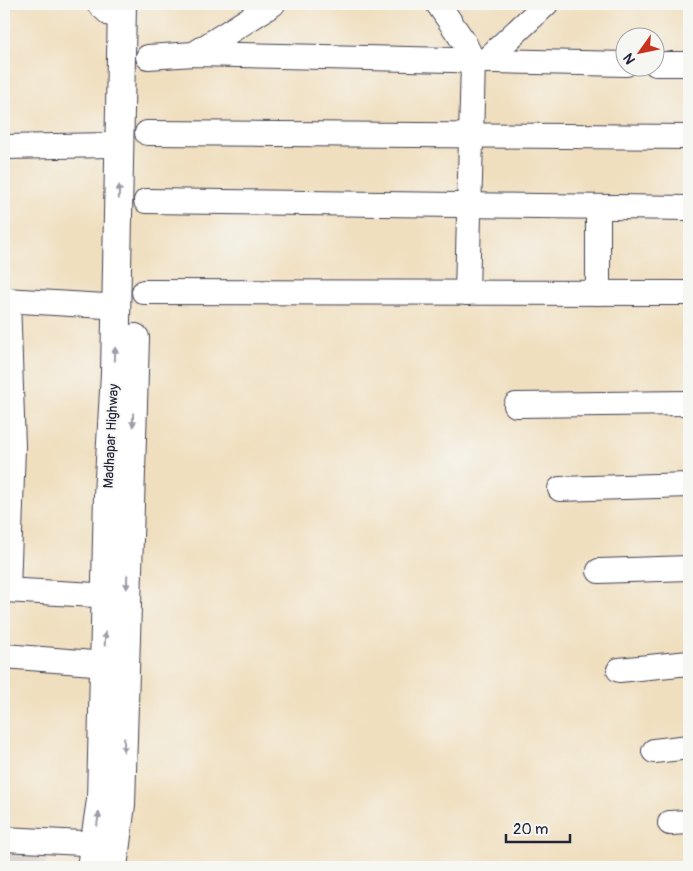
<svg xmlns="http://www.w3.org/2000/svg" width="693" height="871" font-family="Pangolin,sans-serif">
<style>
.industrial{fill:#ccc2b9}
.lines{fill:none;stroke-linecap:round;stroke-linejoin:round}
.minor-casing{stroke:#413e4f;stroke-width:26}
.trunk-casing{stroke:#413e4f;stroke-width:30}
.minor{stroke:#fff;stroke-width:24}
.trunk{stroke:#fff;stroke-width:28}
.oneway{fill:#9c9ca7}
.labels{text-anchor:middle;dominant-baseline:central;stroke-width:4;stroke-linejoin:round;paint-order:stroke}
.street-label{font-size:14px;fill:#22223b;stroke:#f6f6f2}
</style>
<rect width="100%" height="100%" fill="#f6f6f2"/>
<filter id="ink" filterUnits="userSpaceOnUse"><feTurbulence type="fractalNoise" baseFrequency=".02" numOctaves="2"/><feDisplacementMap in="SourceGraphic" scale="10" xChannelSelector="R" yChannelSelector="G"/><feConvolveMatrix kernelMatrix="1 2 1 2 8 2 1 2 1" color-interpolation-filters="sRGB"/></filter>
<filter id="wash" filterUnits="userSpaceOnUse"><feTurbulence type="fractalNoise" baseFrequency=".0096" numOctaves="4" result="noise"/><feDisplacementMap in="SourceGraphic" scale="20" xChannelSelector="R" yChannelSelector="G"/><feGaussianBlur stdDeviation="1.12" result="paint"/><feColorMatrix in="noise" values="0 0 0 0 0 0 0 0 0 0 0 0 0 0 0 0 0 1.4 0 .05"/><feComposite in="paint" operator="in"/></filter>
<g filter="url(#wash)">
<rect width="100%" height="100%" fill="#f0dfbf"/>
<!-- industrial -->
<polygon class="industrial" points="39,835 47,867 4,867 4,846"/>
</g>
<g filter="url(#ink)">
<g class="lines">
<defs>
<g id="minor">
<polyline points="99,4 110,14"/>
<polyline points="438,4 464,42 473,61 467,293"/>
<polyline points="194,54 273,4"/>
<polyline points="148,57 194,54 626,64"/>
<polyline points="485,61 546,4"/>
<polyline points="656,64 689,64"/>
<polyline points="147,133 689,137"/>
<polyline points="4,147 110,145"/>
<polyline points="146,201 689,208"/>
<polyline points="144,292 689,293"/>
<polyline points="598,293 598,207"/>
<polyline points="4,300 105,306"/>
<polyline points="516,405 689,403"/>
<polyline points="560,489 689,485"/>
<polyline points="599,571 689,568"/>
<polyline points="4,590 95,595"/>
<polyline points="8,590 13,447 8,300"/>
<polyline points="4,656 93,663"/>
<polyline points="619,670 689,663"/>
<polyline points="654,751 689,747"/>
<polyline points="670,823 689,822"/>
<polyline points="4,839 83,843"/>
</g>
<g id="trunk">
<polyline points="91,867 101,800 108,495 115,373 122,4"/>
<polyline points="113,867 121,804 135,338"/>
</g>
</defs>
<!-- minor casing -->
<use href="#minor" class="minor-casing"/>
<!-- trunk casing -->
<use href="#trunk" class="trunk-casing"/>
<!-- minor -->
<use href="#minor" class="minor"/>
<!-- trunk -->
<use href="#trunk" class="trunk"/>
</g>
<!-- one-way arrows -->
<defs><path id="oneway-solid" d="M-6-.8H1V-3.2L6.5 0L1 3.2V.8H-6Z" transform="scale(1.25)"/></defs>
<g class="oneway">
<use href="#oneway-solid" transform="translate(119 192) rotate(-89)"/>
<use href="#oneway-solid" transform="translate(115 354) rotate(-89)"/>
<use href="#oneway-solid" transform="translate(133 420) rotate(91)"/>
<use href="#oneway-solid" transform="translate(127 582) rotate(92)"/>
<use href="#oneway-solid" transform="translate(105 639) rotate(-88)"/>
<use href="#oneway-solid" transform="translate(124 745) rotate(92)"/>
<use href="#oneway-solid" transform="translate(98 819) rotate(-82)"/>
</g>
</g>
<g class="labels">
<!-- street labels -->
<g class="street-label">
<text transform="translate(111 436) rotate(-87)">Madhapar Highway</text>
</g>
</g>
<!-- margin -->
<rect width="693" height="871" fill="none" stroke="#f6f6f2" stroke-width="20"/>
<!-- north arrow -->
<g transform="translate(640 52) rotate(237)"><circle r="24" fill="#f6f6f2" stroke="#a1a1a9"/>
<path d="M0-4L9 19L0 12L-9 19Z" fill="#c8321e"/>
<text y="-8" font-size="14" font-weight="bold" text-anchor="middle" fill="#22223b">N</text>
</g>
<!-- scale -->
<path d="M506 834v8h64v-8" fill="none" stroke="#22223b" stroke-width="2.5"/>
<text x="513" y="834" font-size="15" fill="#22223b" stroke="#f6f6f2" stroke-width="4" paint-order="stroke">20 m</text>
</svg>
